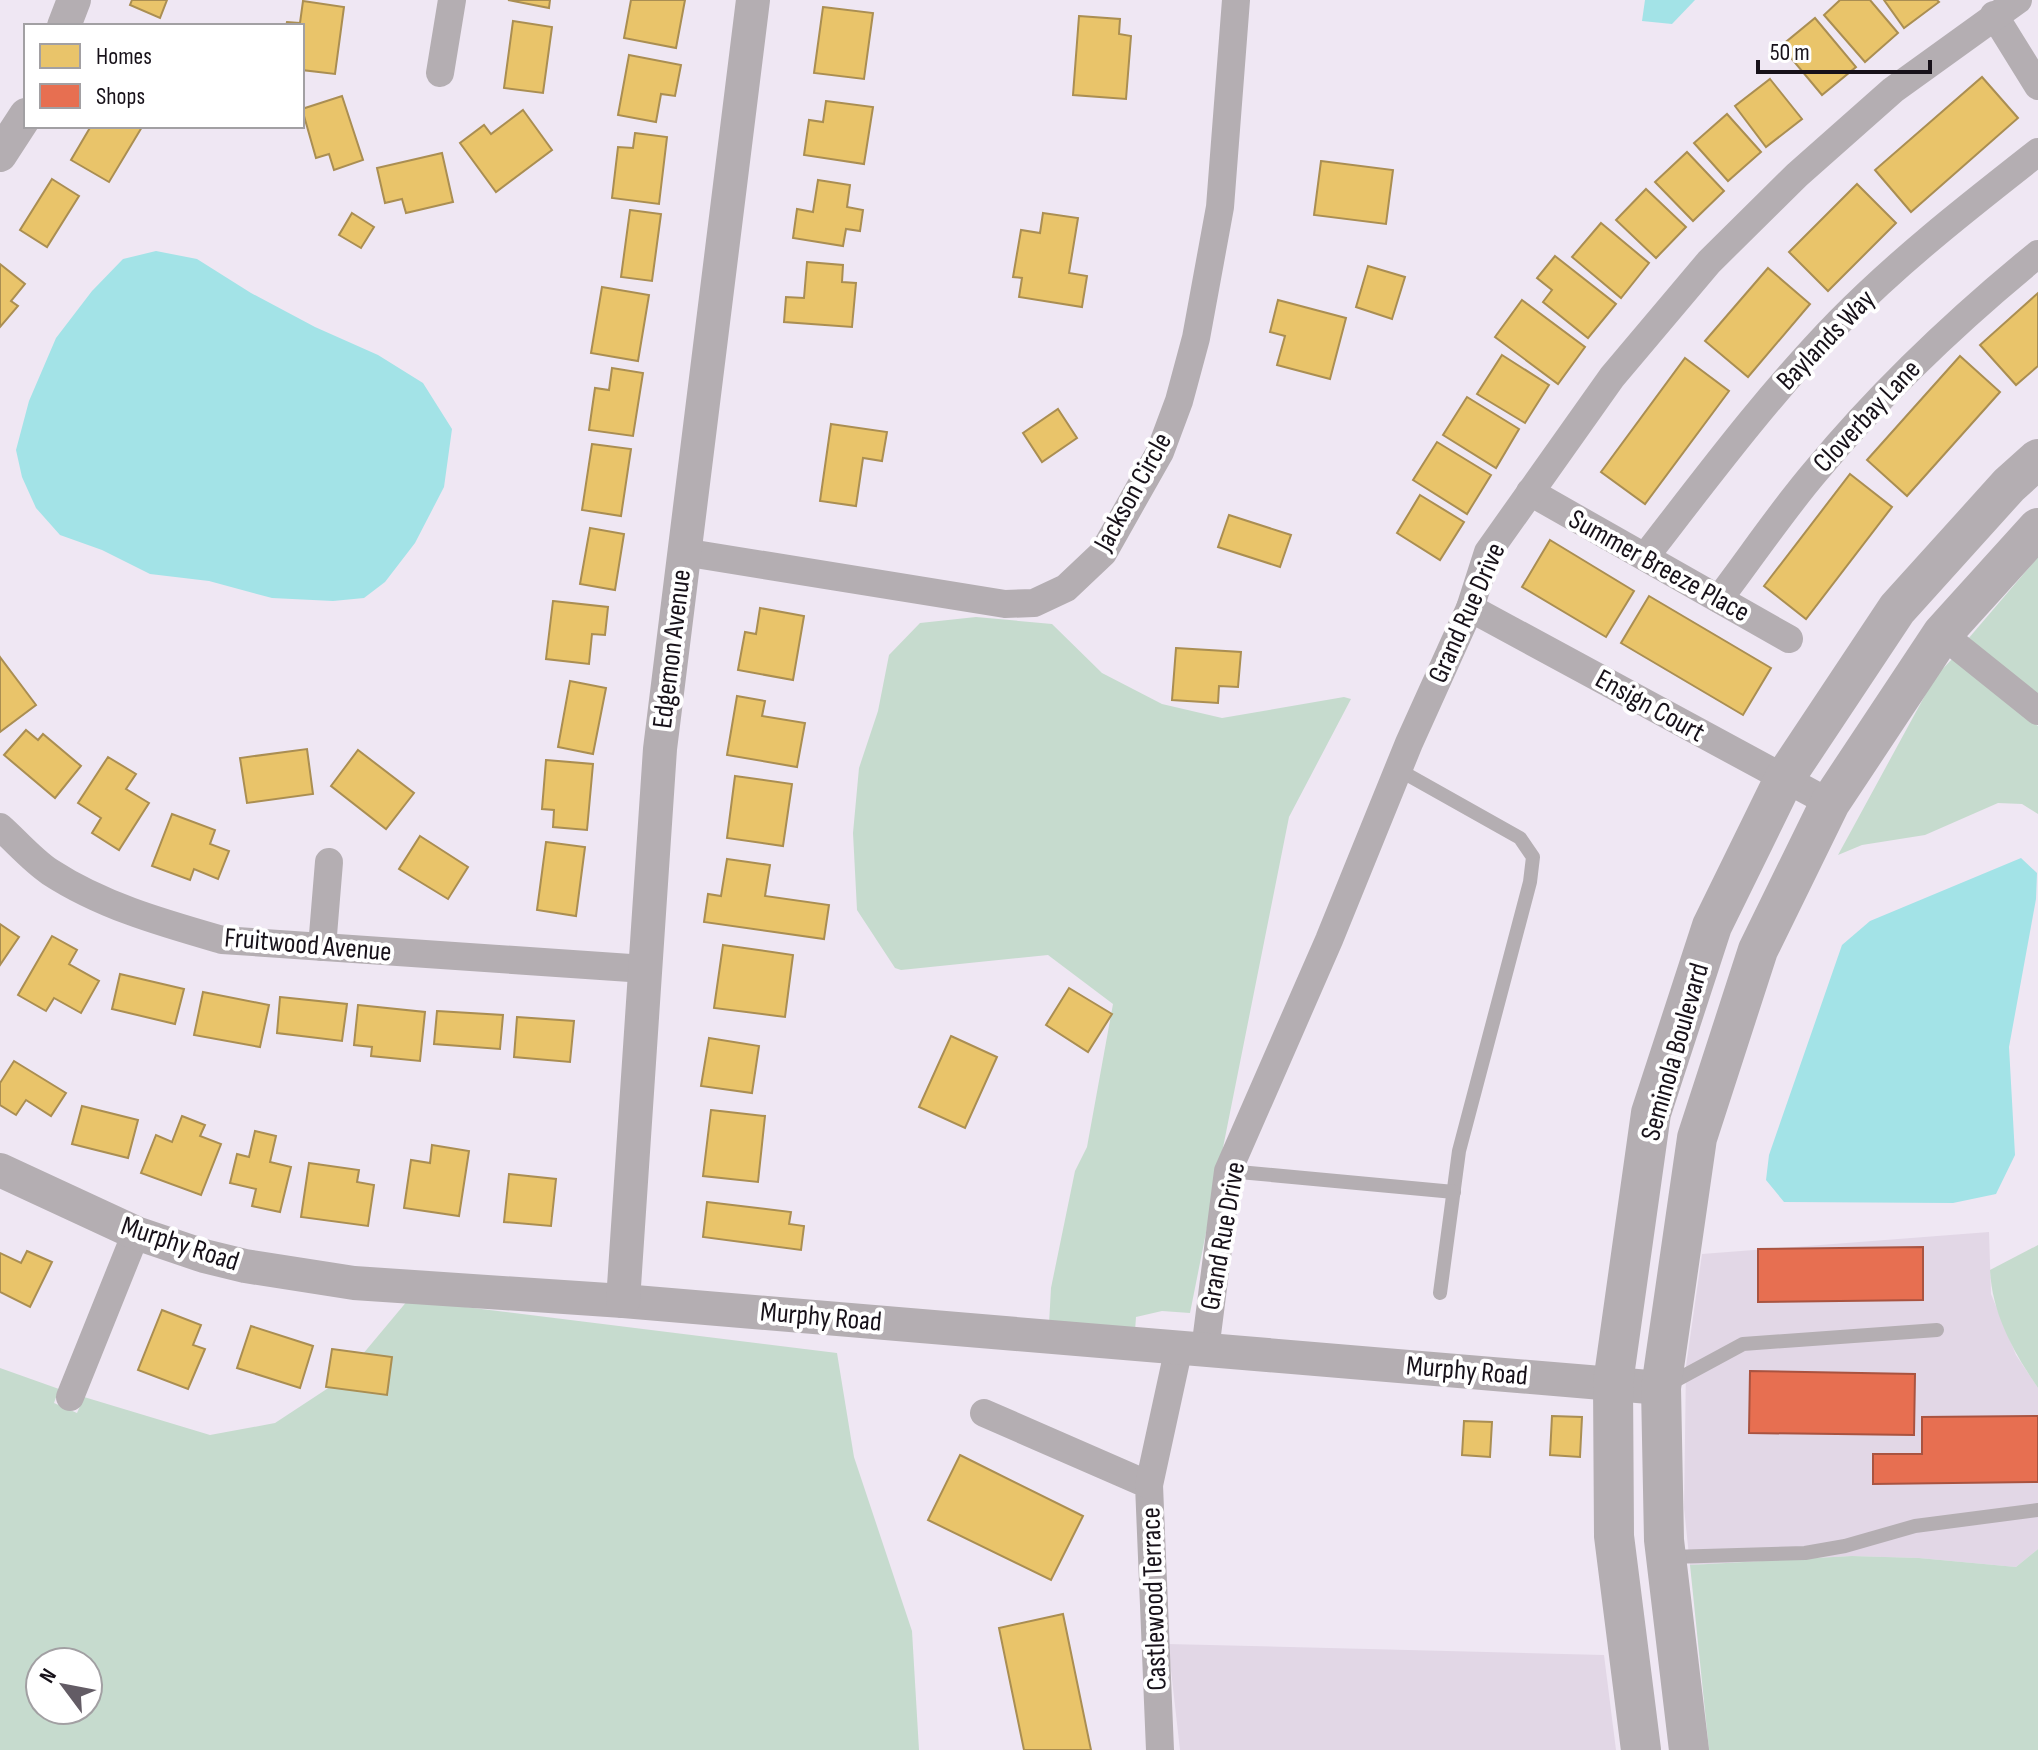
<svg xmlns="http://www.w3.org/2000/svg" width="2038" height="1750" font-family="'Sofia Sans Condensed',sans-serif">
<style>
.commercial{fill:#e2d7e6}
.green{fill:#c6dbce;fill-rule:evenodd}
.water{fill:#a3e3e7}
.homes{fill:#e9c46a;stroke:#aa8e52;stroke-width:2}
.shops{fill:#e76f51;stroke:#a95340;stroke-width:2}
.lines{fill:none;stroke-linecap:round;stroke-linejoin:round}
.service{stroke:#b4aeb2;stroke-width:14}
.minor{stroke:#b4aeb2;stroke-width:28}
.tertiary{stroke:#b4aeb2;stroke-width:34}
.secondary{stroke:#b4aeb2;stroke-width:40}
.labels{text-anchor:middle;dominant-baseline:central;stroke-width:8;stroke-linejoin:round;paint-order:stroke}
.street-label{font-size:28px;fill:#171119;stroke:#fff}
</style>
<rect width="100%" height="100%" fill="#efe7f3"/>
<!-- commercial -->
<g class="commercial">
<polygon points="1989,1232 1991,1294 2016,1355 2038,1388 2038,1549 2016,1567 1919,1558 1852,1556 1690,1565 1684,1508 1686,1366 1702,1254"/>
<polygon points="1168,1644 1604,1655 1616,1750 1180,1750"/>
</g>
<!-- green -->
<g class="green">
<polygon points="2038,557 2038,696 1968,639"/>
<polygon points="976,617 1052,624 1102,673 1162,704 1222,718 1344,697 1351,699 1289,817 1190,1313 1162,1311 1136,1317 1135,1331 1049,1324 1051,1288 1075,1171 1087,1147 1113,1004 1048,955 901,970 895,968 857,910 853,833 859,768 878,711 889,655 920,623"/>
<polygon points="1953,658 2038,726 2038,814 2022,804 1998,803 1925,835 1862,845 1838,855 1935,677"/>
<path d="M2038,1245V1388C2014,1353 1992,1314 1990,1270Z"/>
<path d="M408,1300L837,1353L854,1457L912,1631L919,1750H0V1368L59,1389L54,1403L77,1413L84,1397L210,1435L275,1423L342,1379ZM40,1662H88V1710H40Z"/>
<polygon points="2038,1549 2038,1750 1709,1750 1690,1565 1852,1556 1919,1558 2016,1567"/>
</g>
<!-- water -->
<g class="water">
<polygon points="1645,0 1695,0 1672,24 1642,21"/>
<polygon points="156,251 197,259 251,293 315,327 378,355 423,383 452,429 444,487 415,543 385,582 364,598 333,601 272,598 209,581 150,574 102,550 60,535 36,508 22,477 16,450 29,401 56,338 92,291 123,259"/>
<polygon points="2021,858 2037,873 2036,899 2009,1047 2015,1155 1996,1194 1953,1203 1784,1202 1766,1180 1769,1155 1842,945 1870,921"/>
</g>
<!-- homes -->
<g class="homes">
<polygon points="132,0 167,0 160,18 130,5"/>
<polygon points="508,0 550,0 549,8"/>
<polygon points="631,0 685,0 676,48 624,38"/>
<polygon points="1840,0 1870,0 1898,33 1865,62 1824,15"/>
<polygon points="1884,0 1937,0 1939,2 1904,28"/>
<polygon points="303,1 344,7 335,74 302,70 302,26 286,26 287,22 300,23"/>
<polygon points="823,7 873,13 864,79 814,73"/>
<polygon points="1079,16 1120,19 1119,34 1131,36 1126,99 1073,95"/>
<polygon points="1815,18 1856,67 1822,95 1781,46"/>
<polygon points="513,21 552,27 543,93 504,88"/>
<polygon points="629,55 681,65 675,96 661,94 656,122 618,115"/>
<polygon points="1982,77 2018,118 1911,212 1875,170"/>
<polygon points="1770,79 1802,119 1766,147 1735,106"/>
<polygon points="342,96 363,160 334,170 329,154 316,158 302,109"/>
<polygon points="826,101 873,107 864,164 804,155 809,120 823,122"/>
<polygon points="523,110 552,150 496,192 460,143 484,125 491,134"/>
<polygon points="1727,114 1761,152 1728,181 1694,143"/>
<polygon points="91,126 142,127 109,182 71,160"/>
<polygon points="635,133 667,137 659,204 612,198 618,147 633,148"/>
<polygon points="1687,152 1724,191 1693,221 1655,182"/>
<polygon points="442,153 453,202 406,213 402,199 385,203 377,168"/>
<polygon points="1321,161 1393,170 1386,224 1314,215"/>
<polygon points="52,179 79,196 47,247 20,230"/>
<polygon points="818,180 850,185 847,207 863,210 860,231 846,229 843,246 793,238 797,209 813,212"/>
<polygon points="1857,184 1896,223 1828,291 1789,252"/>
<polygon points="1646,189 1686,227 1656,258 1616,220"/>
<polygon points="630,210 661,214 652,281 621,277"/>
<polygon points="352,213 374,227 361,248 339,235"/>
<polygon points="1043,213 1078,218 1069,273 1087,276 1082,307 1019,297 1022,278 1013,277 1021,230 1040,233"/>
<polygon points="1601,223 1649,263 1621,298 1572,257"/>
<polygon points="1555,256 1616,304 1588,338 1543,302 1552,290 1537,278"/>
<polygon points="807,262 843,265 842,282 856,283 852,327 784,322 786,297 804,298"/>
<polygon points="0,264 25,284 11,301 18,306 0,327"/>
<polygon points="1368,266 1405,277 1392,319 1356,307"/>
<polygon points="1768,268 1810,304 1748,377 1705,341"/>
<polygon points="602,287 649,295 638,361 591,353"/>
<polygon points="2038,293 2038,366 2016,385 1980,345"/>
<polygon points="1278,300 1346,318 1330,379 1277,365 1285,336 1270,332"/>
<polygon points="1522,300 1585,347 1558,384 1495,337"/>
<polygon points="1502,355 1549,385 1525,423 1477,394"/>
<polygon points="1960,356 2000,392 1907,496 1867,460"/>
<polygon points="1685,358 1729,391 1645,504 1601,472"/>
<polygon points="612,368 643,373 633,436 589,430 595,388 609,390"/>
<polygon points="1467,397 1519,429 1496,468 1443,435"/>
<polygon points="1058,409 1077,438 1042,462 1023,433"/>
<polygon points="831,424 887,432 882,461 863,458 856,506 820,501"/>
<polygon points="1437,442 1491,475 1467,514 1413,480"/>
<polygon points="592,444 631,449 621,516 582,510"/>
<polygon points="1850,474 1892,507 1806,619 1764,586"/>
<polygon points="1420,495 1464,522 1440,560 1397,533"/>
<polygon points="1229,515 1291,535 1280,567 1218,547"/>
<polygon points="590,528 624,534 615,590 580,584"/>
<polygon points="1550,540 1634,591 1606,637 1522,587"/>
<polygon points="1649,596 1771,668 1743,715 1621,643"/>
<polygon points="553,601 608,607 605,635 592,634 589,664 546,659"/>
<polygon points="760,608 804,616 793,680 738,670 745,632 756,634"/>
<polygon points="1176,648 1241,652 1238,687 1219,686 1218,703 1172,700"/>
<polygon points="0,657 36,705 0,732"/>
<polygon points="570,681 606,688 593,754 558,747"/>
<polygon points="737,696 765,701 762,716 805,723 797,767 727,755"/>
<polygon points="26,730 38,740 43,734 81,766 55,798 4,755"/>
<polygon points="307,749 313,794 247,803 240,758"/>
<polygon points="358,750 414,793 386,829 331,786"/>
<polygon points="108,757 136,774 126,789 149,803 119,850 92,833 101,818 78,803"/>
<polygon points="546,760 593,764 587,830 553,827 554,810 542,809"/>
<polygon points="735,776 792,784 783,846 727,838"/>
<polygon points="172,814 215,830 210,844 229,851 218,879 194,869 190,880 152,866"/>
<polygon points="420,836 468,867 448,899 399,869"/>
<polygon points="546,842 585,847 576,916 537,910"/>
<polygon points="727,859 770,865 765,896 829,905 824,939 704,922 708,894 721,896"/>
<polygon points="0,924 19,937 0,965"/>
<polygon points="52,936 77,950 69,964 99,981 81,1013 54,998 46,1011 18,995"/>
<polygon points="723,945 793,955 785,1017 714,1008"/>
<polygon points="120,974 184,989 175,1024 112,1009"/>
<polygon points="1069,988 1112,1014 1088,1052 1046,1025"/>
<polygon points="203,992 269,1005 260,1047 194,1035"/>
<polygon points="280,997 347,1004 342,1041 277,1033"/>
<polygon points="358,1005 425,1012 420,1061 371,1056 372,1047 354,1045"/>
<polygon points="437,1011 503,1015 500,1049 434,1044"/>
<polygon points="517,1017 574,1021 570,1062 514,1057"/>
<polygon points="951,1036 997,1057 965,1128 919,1107"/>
<polygon points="709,1038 759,1046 752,1093 701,1086"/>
<polygon points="14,1061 66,1093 51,1116 26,1100 16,1115 0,1105 0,1083"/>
<polygon points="82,1106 138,1120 128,1158 72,1144"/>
<polygon points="711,1110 765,1116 758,1182 703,1176"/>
<polygon points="182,1116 205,1125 200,1136 221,1144 201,1195 141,1173 156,1135 172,1142"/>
<polygon points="255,1131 276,1136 270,1162 291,1167 280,1212 252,1206 256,1189 230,1183 237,1154 249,1157"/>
<polygon points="432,1145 469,1151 459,1216 404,1208 411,1160 430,1163"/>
<polygon points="309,1163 359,1170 357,1182 374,1185 368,1226 301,1217"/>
<polygon points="509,1174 556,1179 551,1226 504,1222"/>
<polygon points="707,1202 791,1212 789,1224 804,1226 801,1250 703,1237"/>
<polygon points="27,1251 52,1262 30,1307 0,1292 0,1253 21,1263"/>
<polygon points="162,1310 201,1325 193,1345 205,1349 188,1389 138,1370"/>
<polygon points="251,1326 313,1346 300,1388 237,1368"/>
<polygon points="332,1349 392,1357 387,1395 326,1387"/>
<polygon points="1552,1416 1582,1417 1580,1457 1550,1455"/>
<polygon points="1464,1421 1492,1422 1490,1457 1462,1455"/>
<polygon points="960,1455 1083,1516 1051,1580 928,1520"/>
<polygon points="1063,1614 1091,1750 1024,1750 999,1628"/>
</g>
<!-- shops -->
<g class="shops">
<polygon points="1923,1247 1923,1300 1758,1302 1758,1249"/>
<polygon points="1750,1371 1915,1374 1914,1435 1749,1433"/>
<polygon points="2038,1416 2038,1482 1873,1484 1873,1454 1922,1454 1922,1417"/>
</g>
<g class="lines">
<!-- service -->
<g class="service">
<polyline points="1399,770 1520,838 1533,857 1530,882 1459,1151 1440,1293"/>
<polyline points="1228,1171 1454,1192"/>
<polyline points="1669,1384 1743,1344 1937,1330"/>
<polyline points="1670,1557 1805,1553 1845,1546 1915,1526 2038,1510"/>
</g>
<!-- minor -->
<g class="minor">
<polyline points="1994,15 2038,86"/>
<polyline points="440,73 452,0"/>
<polyline points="1530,492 1789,639"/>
<polyline points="683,552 1005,604 1034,603 1066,588 1103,553 1160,452 1179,401 1196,338 1220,207 1236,0"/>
<path d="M1645,557C1707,477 1768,395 1839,322C1901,259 1968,207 2038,152"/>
<path d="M1719,599C1751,557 1781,512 1815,472C1882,391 1957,320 2038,254"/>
<polyline points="1470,608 1830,803"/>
<polyline points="1942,634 2038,711"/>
<path d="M0,827C16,841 32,860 50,872C102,906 163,923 222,940L645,969"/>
<polyline points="322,947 329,862"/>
<polyline points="1205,1350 1228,1171 1329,940 1409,743 1470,608 1488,552 1612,377 1709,262 1797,175 1893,90 2018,0"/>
<polyline points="70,1397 136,1233"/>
<polyline points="984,1413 1149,1485 1160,1750"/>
<polyline points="1149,1485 1179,1347"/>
</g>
<!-- tertiary -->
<g class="tertiary">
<polyline points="64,26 74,0"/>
<polyline points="0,155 26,115"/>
<polyline points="0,1170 136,1233 204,1256 245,1266 354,1283 623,1301 1661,1388"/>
<polyline points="623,1301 660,749 753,0"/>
</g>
<!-- secondary -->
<g class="secondary">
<polyline points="1641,1750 1614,1536 1613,1383 1651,1113 1712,926 1784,779 1897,609 2009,485 2038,459"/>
<polyline points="1689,1750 1664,1540 1661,1388 1697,1138 1758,950 1830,803 1942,634 2038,528"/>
</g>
</g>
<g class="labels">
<!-- street labels -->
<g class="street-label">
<text transform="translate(1826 340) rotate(-46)">Baylands Way</text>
<text transform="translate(1867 416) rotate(-47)">Cloverbay Lane</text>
<text transform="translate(1133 492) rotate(-61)">Jackson Circle</text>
<text transform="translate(1659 566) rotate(29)">Summer Breeze Place</text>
<text transform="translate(1467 613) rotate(-66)">Grand Rue Drive</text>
<text transform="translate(672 649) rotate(-83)">Edgemon Avenue</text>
<text transform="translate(1650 706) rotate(29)">Ensign Court</text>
<text transform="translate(308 945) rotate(5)">Fruitwood Avenue</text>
<text transform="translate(1675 1052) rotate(-74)">Seminola Boulevard</text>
<text transform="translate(1223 1236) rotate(-80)">Grand Rue Drive</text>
<text transform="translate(180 1244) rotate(18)">Murphy Road</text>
<text transform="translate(821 1317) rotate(5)">Murphy Road</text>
<text transform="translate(1467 1371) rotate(5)">Murphy Road</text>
<text transform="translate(1154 1599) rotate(-92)">Castlewood Terrace</text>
</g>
</g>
<!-- legend -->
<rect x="24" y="24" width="280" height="104" fill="#ffffff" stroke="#a2a0a3" stroke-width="2"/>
<rect x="40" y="44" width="40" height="24" fill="#e9c46a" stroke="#a2a0a3" stroke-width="2"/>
<text x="96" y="64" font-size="24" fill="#171119">Homes</text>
<rect x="40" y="84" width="40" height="24" fill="#e76f51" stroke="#a2a0a3" stroke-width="2"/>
<text x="96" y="104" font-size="24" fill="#171119">Shops</text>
<!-- north arrow -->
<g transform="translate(64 1686) rotate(302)"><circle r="38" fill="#ffffff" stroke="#a2a0a3" stroke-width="2"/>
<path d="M0-6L14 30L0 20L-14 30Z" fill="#635c65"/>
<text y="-12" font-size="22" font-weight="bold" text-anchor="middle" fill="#171119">N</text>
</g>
<!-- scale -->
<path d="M1758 60v12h172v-12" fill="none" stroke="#171119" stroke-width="4"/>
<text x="1770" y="60" font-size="24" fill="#171119" stroke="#ffffff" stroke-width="6" paint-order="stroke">50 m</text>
</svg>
